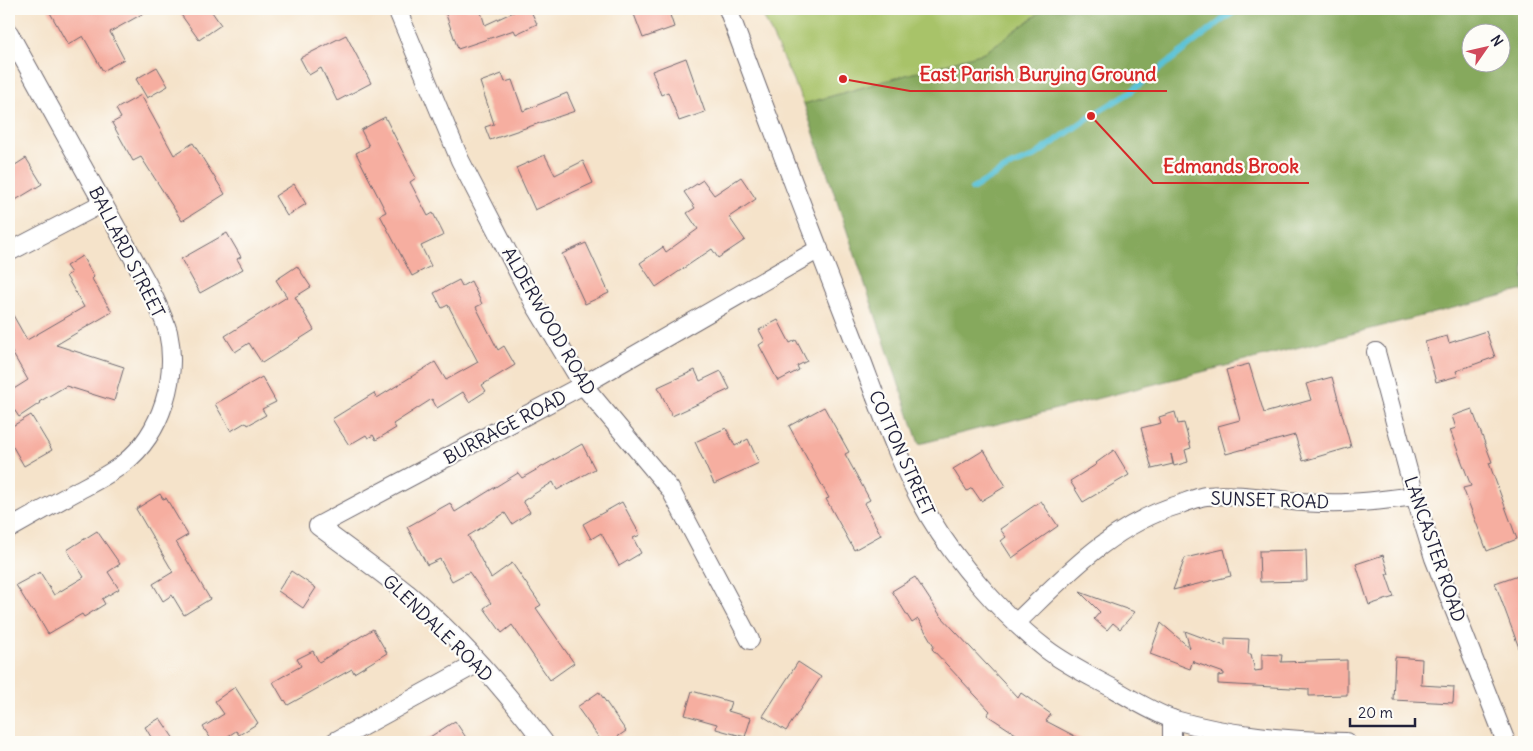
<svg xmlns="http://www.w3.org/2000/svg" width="1533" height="751" font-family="Delius,sans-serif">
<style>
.green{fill:#a8c369;stroke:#657252}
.forest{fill:#86a95d;stroke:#54664c;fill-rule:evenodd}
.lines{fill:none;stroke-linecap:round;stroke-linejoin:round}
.stream{stroke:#5ac2d7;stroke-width:6}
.building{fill:#f6aea0}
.street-casing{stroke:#6c666d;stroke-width:20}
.street{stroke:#fff;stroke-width:18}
.labels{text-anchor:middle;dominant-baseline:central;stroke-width:4.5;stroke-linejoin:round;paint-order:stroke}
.street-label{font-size:18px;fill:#22223b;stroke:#fdfcf7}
.leader{fill:none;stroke:#d62828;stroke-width:2}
.callout-dot{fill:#d62828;stroke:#fdfcf7;stroke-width:2}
.callout-label{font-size:19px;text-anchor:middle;font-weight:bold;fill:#d62828;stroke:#fdfcf7;stroke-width:4.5;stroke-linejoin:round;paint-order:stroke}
</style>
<rect width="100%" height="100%" fill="#fdfcf7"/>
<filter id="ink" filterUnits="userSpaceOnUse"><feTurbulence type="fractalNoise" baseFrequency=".02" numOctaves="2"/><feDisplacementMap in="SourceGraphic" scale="10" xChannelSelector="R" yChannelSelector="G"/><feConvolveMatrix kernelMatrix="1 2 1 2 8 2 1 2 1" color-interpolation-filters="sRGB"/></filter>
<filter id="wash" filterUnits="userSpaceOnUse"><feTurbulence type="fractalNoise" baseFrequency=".0096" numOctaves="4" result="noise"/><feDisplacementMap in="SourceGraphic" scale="20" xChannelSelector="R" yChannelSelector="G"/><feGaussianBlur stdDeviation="1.12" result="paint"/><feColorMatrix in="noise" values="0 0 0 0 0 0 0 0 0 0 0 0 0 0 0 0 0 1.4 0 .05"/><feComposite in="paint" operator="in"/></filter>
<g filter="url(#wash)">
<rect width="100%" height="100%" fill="#f5e3ca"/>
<!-- green -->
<polygon class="green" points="760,9 1045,9 984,53 804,104"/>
<!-- forest -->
<path class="forest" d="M1045,9H1524V290L919,444L804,104L984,53ZM1470,32H1500V62H1470Z"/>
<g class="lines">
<!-- stream -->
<polyline class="stream" points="972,189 1010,166 1033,157 1091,116 1129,93 1221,21 1238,9"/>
</g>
<g id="blocks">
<!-- building -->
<g class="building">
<polygon points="48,9 151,9 110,32 124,59 103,71 83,36 68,45"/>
<polygon points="177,9 210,9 221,25 199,40"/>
<polygon points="444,9 480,9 485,25 520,9 530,9 537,24 516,34 514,30 458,49"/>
<polygon points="632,9 668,9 674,27 643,38"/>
<polygon points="346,35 371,83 337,101 321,68 309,75 300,58"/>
<polygon points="686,58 705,112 679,121 668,92 661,95 652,71"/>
<polygon points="157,67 168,86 147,98 136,79"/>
<polygon points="502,74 505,82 512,80 523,111 567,93 575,111 490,140 485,127 494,124 480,82"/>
<polygon points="141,95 174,155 193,143 225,194 182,221 141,157 133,161 112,123 121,118 116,109"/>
<polygon points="385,117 416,178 410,182 428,216 433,213 444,235 421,246 431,266 412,276 380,215 386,212 356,153 369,146 361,130"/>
<polygon points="545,155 555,175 583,161 593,183 535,210 516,168"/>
<polygon points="26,158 42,184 9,204 9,169"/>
<polygon points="741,177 756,199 729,217 745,240 718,258 712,249 656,287 640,263 663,247 666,252 698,229 687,213 695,208 684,192 703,180 714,195"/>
<polygon points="294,184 306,204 287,216 275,196"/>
<polygon points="227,233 241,257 237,259 243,269 200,293 181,259"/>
<polygon points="586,243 609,293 585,304 562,254"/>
<polygon points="82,256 94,277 92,279 112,312 56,345 124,367 114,401 66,386 39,402 40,403 19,417 9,402 9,392 28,380 9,347 9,308 27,340 84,307 66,276 71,273 66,266"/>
<polygon points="297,266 311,287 295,297 314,330 262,363 249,343 235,352 225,336 287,297 276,280"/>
<polygon points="459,280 462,286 471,281 482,304 476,307 498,350 504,346 515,365 482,385 486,391 469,402 463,392 437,408 432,399 393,424 396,428 376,440 373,435 368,438 366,435 349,445 332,419 374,393 377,398 435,362 446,380 478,362 448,305 442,308 434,293"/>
<polygon points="778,320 790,343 796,340 807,361 797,366 799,370 778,381 759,345 765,341 759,330"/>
<polygon points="1486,331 1495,357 1456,371 1458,376 1436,382 1425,342 1447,336 1449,343"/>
<polygon points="1249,364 1264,413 1311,400 1306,384 1332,377 1351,447 1303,461 1295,435 1226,454 1218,426 1240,420 1226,370"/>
<polygon points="695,370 700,381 721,371 730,389 672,416 658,387"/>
<polygon points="262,377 276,402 262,409 266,415 248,425 246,422 231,431 215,404"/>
<polygon points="824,407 849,452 845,454 870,500 864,503 881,535 854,550 826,499 829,498 789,426"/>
<polygon points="1472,409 1492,462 1489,463 1517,539 1487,551 1463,488 1471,486 1450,430 1456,428 1452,416"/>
<polygon points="1175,412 1178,424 1184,423 1191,448 1185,450 1188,462 1174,466 1171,454 1173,464 1152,469 1141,428 1161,423 1159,417"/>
<polygon points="31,415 52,450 24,466 9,440 9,428"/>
<polygon points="726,428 735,446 748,439 759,463 714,484 695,442"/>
<polygon points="582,444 595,469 557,490 553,482 523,501 530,512 512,524 505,513 468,536 491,578 512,563 541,605 536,608 574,663 550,680 512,625 502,633 484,608 491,603 469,572 452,581 440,559 427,565 407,527 450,503 455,512 518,473 522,478"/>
<polygon points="984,450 1006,486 981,501 972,488 967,491 953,469"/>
<polygon points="1114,450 1129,475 1083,502 1070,481 1097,464 1096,463"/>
<polygon points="160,494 163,499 166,498 188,535 176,542 210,599 184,615 172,595 163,601 153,584 173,572 136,509"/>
<polygon points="1041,501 1058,526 1012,558 1001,541 1006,537 1000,529"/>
<polygon points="622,502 640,535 633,538 641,553 619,566 601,533 591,539 583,524"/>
<polygon points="97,531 120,564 108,572 119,589 102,599 105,604 84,617 82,614 48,634 34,610 32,611 16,585 40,572 54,595 84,577 67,550"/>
<polygon points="1224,549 1231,576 1173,590 1185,558"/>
<polygon points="1306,550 1307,581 1260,582 1259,551"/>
<polygon points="1383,555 1389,574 1386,574 1394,597 1369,605 1356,564"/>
<polygon points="291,571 316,588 303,608 278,591"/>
<polygon points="1524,573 1524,656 1522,656 1495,583"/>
<polygon points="915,577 940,615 1018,698 1021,693 1051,714 1046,721 1086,742 1028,742 987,715 990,711 932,649 934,646 918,619 912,623 892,591"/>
<polygon points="1080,592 1115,605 1135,612 1120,629 1113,623 1107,630 1094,619 1100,612"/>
<polygon points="1161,623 1190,648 1185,631 1225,646 1225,638 1249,639 1248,654 1251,654 1255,671 1262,670 1262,654 1282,655 1281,662 1347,660 1347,695 1309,696 1309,689 1218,684 1218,676 1224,675 1224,673 1193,662 1193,660 1190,669 1150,654"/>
<polygon points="373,629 387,653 354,673 352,669 288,705 285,700 284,701 273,682 301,666 297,659 313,651 319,662"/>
<polygon points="1395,657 1422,659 1421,685 1454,687 1453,703 1393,700"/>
<polygon points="798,662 821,677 786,731 763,716"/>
<polygon points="235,687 258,723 239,735 236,731 219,742 213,742 203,727 224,714 215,701"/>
<polygon points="692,691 731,702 728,711 751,718 745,737 716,729 717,724 685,715"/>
<polygon points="599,692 626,731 610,742 602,742 577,707"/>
<polygon points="160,718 176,742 154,742 145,727"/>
<polygon points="455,721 469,742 422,742"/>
</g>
</g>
</g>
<g filter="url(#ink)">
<use href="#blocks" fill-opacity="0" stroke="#6c666d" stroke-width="1"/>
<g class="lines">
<defs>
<g id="street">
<polyline points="397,9 460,160 535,305 583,385 670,489 750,640"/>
<path d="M728,9C767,115 808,222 849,327C874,390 895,457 929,516C956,562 1004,617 1046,649C1067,665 1092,677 1114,689C1133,700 1154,713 1175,720C1230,736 1289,740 1346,742"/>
<path d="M9,33L147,283C155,299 163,315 168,332C178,377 162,433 124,463C110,474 94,482 79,490C55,503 32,516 9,529"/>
<polyline points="9,252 103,203"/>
<polyline points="1376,352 1415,496 1434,558 1506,742"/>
<path d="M1016,623C1066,575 1112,524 1181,504C1189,501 1198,497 1206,496C1246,492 1285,503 1324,503C1354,504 1385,500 1415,496"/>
<polyline points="334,742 478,663"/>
<path d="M544,742C505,690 457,635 407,593C378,570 348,548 318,526L583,385L819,249"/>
<polyline points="1172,742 1172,719"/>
</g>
</defs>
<!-- street casing -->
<use href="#street" class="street-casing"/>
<!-- street -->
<use href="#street" class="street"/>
</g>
</g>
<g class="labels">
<!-- street labels -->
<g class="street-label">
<text transform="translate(127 252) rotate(63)">BALLARD STREET</text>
<text transform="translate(549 321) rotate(60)">ALDERWOOD ROAD</text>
<text transform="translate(505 427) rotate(-28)">BURRAGE ROAD</text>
<text transform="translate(902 453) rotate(66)">COTTON STREET</text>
<text transform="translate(1270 500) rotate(2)">SUNSET ROAD</text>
<text transform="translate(1435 549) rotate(71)">LANCASTER ROAD</text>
<text transform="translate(438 628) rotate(44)">GLENDALE ROAD</text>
</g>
</g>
<!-- callouts -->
<path class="leader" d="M843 79L910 91H1167M1091 116L1153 183H1309"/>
<g class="callout-dot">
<circle cx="843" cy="79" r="5"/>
<circle cx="1091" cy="116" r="5"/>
</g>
<g class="callout-label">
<text x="1038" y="81">East Parish Burying Ground</text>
<text x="1231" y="173">Edmands Brook</text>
</g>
<!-- margin -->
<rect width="1533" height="751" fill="none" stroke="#fdfcf7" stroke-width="30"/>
<!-- north arrow -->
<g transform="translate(1486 48) rotate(56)"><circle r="24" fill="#fdfcf7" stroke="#a5a5ac"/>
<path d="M0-4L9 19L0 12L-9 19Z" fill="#d1495b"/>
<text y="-8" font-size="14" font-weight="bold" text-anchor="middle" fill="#22223b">N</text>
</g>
<!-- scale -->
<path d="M1350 718v8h65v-8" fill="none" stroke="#22223b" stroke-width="2.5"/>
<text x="1358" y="718" font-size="15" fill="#22223b" stroke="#fdfcf7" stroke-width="4" paint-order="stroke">20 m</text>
</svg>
